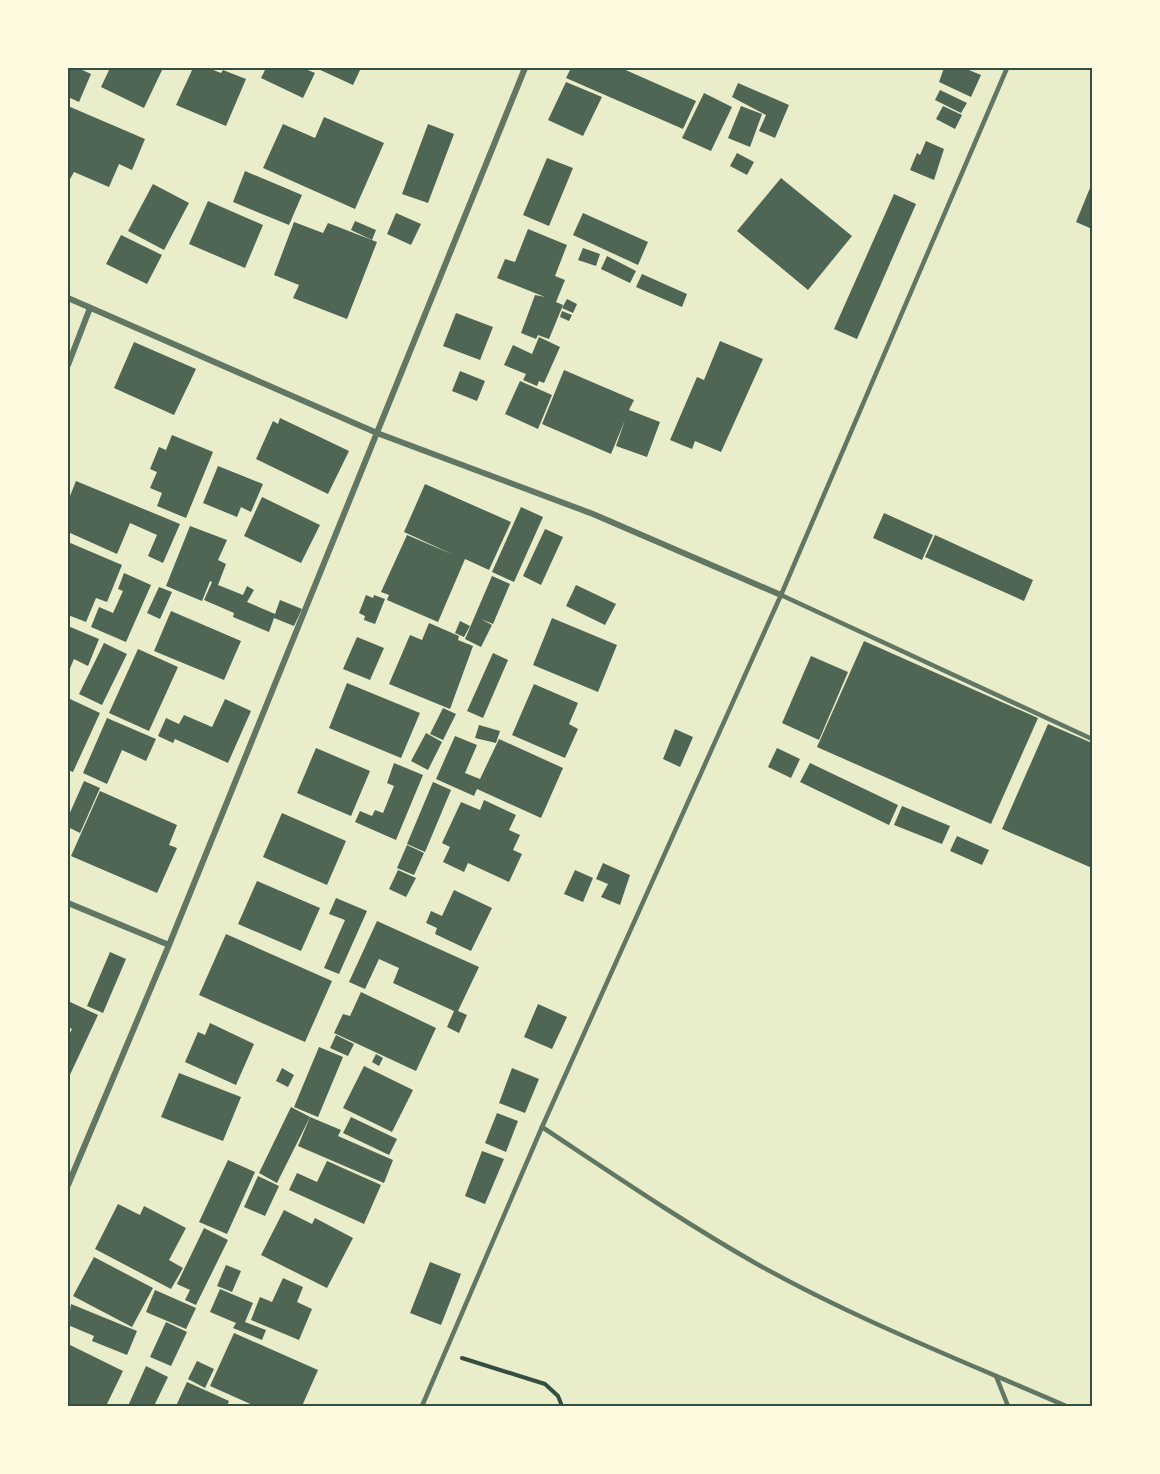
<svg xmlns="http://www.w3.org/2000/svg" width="1160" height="1474" font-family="'Noto Sans',sans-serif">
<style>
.building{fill:#4f6655}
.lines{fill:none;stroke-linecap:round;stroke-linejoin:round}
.path{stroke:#344e41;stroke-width:4}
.service{stroke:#617663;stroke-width:4.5}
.minor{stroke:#617663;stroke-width:6}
.neatline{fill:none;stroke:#344e41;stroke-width:2}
</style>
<rect width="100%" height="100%" fill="#e9edc9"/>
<!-- building -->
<g class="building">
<polygon points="68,68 78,68 91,74 79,102 68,97"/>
<polygon points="110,68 163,68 144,108 101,87"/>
<polygon points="193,68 208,68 221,73 223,70 246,79 226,126 176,105"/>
<polygon points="266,68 303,68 315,73 303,98 261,78"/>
<polygon points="316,68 361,68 353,85"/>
<polygon points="571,68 621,68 696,101 683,129 566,78"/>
<polygon points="944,68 964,68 981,75 971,97 939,82"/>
<polygon points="566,82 602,97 583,136 548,120"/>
<polygon points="738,83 789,105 775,138 759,131 766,115 732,97"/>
<polygon points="940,90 967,103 961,113 935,100"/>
<polygon points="704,93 732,107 711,151 682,138"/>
<polygon points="68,106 145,139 132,170 119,164 109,187 74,172 70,179 68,178"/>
<polygon points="741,106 762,114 750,147 728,138"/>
<polygon points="943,106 962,115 955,129 936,119"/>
<polygon points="324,117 384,143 355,209 263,168 283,124 315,138"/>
<polygon points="428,124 454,134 428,203 402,194"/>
<polygon points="926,141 944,149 934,180 910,170 917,153 920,155"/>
<polygon points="737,153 754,162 747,175 730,166"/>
<polygon points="547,158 573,168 549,226 523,215"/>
<polygon points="245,171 302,195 289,225 233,202"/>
<polygon points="781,178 852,236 808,290 737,231"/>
<polygon points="1092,183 1092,229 1076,222"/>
<polygon points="153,184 189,203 164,250 128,231"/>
<polygon points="894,194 916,204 857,339 834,329"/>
<polygon points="208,201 263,225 245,268 189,244"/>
<polygon points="396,213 421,224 411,245 387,234"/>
<polygon points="583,213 648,242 638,265 573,235"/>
<polygon points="355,221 376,230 372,240 351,230"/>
<polygon points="294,222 323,233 328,223 377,242 347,319 293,298 299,285 274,275"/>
<polygon points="528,229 567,245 555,276 565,280 556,302 563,305 549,339 538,335 536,339 521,333 535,295 545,297 497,278 505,259 515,262"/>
<polygon points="121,235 162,255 147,284 106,264"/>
<polygon points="583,248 600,254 596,266 578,260"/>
<polygon points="607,256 636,271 630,283 601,269"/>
<polygon points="642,274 687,294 682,307 636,287"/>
<polygon points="567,299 577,304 573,313 562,308"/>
<polygon points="562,311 572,315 569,321 560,317"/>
<polygon points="456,313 493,327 480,360 443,346"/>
<polygon points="539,337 560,347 544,383 539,381 537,386 523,380 526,374 504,365 513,345 532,354"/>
<polygon points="720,341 763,359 721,452 695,441 692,449 670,440 697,377 704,380"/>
<polygon points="134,342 196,369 174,415 114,388"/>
<polygon points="564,370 634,400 629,410 660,422 647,457 616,446 625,420 611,454 542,424"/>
<polygon points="460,371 485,381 477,401 452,391"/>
<polygon points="520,381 552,395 538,429 505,414"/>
<polygon points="280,418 349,451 328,494 256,459 273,421 278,424"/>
<polygon points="172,435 213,452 186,518 157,506 162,493 150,488 157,472 150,469 159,447 166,450"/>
<polygon points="218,466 263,484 251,512 241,507 237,517 203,503"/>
<polygon points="76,481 180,524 163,563 148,556 157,535 130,523 117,554 68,532 68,501"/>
<polygon points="425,484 511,522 489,570 465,559 438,622 387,600 389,595 381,592 407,535 454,555 404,532"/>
<polygon points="262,497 320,525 301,563 244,536"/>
<polygon points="521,507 543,517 514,582 492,572"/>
<polygon points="884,513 933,535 922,560 873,538"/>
<polygon points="190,526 227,540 218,560 226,564 218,585 243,595 247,586 254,590 247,602 275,614 280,600 302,609 294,626 274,618 269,632 233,617 234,613 204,600 212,582 210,581 202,601 166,586"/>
<polygon points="545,529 563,537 541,585 523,576"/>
<polygon points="935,535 1033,580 1024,601 925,557"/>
<polygon points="68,542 122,565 107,602 96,598 86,622 68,615"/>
<polygon points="124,573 151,585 126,642 91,627 99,607 113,613 123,591 118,589"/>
<polygon points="492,576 510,584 493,624 481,619 492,625 481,647 465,639"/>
<polygon points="576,585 616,604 605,625 566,606"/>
<polygon points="159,587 172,592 160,619 147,613"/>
<polygon points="366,595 373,598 374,595 385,599 375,624 364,620 365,616 359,613"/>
<polygon points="171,611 241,641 224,680 154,651"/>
<polygon points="552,618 617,645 598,692 533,665"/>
<polygon points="460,621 470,626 464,637 455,633"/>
<polygon points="429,623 459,636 458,640 473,646 450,709 389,684 410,635 422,640"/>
<polygon points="68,626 99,639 88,666 74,659 68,673"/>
<polygon points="357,637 384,648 370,680 343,669"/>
<polygon points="864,641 1038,718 991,824 817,747"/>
<polygon points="104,643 127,654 102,705 79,694"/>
<polygon points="138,649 178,667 149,731 109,713"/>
<polygon points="493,653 508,660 483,718 467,711"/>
<polygon points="811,656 848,672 819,740 782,723"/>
<polygon points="347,683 420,713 401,758 329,728"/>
<polygon points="534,684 578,703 569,724 578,729 565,758 512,735"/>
<polygon points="68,698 100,713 73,772 68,770"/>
<polygon points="225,699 251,711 228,763 175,739 173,743 158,736 166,718 179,724 184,715 212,727"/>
<polygon points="443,708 456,714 443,740 430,734"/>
<polygon points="107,718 156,739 146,761 122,750 107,784 83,773"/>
<polygon points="1048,724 1092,743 1092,868 1002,829"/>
<polygon points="479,725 500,731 496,743 475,738"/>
<polygon points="675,729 693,737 680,767 663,759"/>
<polygon points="426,733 442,742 428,770 411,761"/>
<polygon points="455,736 477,745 465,773 480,779 499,739 563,768 541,818 477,789 474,796 436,779"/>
<polygon points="316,748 370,771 351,816 297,793"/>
<polygon points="777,748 800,759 791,778 768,767"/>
<polygon points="394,763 423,775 396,840 355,822 360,811 372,816 375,810 383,813 394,786 387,783"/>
<polygon points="810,763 898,805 889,825 800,782"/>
<polygon points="84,781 100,788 80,833 68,827 68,817"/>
<polygon points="433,782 451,790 425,852 407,844"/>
<polygon points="100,791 177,825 169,845 177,848 157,893 71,856"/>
<polygon points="484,800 516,815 509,830 520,835 513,850 522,854 509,882 468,863 464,872 443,862 450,847 442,843 461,802 480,810"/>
<polygon points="902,806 950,826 942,844 894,825"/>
<polygon points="282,813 346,841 327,885 263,857"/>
<polygon points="957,836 989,850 982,865 950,851"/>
<polygon points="407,845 424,853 414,875 397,868"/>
<polygon points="603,863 630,875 620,905 601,897 608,884 596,879"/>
<polygon points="398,870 416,878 406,897 389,889"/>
<polygon points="575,870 593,878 583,902 564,894"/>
<polygon points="257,881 320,908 301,951 238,924"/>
<polygon points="454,890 492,908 471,951 435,934 437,928 426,923 431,911 442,916"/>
<polygon points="336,898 367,911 339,974 324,968 345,920 329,914"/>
<polygon points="377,921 479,967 458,1011 467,1015 459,1033 447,1027 454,1011 393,983 399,968 379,959 365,989 349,982"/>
<polygon points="226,934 332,981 305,1042 199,995"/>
<polygon points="110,952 126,959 103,1013 87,1006"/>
<polygon points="361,992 436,1028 416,1071 334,1033 343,1014 350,1016"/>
<polygon points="68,1001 98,1015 68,1079 68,1037 72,1029 68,1027"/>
<polygon points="538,1004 567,1017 552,1049 524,1037"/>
<polygon points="210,1023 254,1044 236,1085 185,1062 198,1032 205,1035"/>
<polygon points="336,1035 354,1044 348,1056 330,1048"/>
<polygon points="319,1047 343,1057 318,1117 294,1107"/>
<polygon points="376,1054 383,1058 379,1066 372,1062"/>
<polygon points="364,1066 413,1090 392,1132 343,1108"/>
<polygon points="282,1068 294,1075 288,1087 276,1081"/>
<polygon points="512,1068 539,1079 525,1113 499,1103"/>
<polygon points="179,1073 241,1097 223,1141 161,1117"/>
<polygon points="291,1107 310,1117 277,1183 259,1173"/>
<polygon points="497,1113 518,1121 506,1152 485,1143"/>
<polygon points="310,1117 341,1130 338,1136 393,1160 384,1183 298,1146"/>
<polygon points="351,1117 397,1139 389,1155 343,1133"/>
<polygon points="482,1151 504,1159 485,1204 465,1196"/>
<polygon points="228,1160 255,1172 227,1234 199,1222"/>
<polygon points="327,1161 381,1185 364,1224 289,1190 297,1173 317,1182"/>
<polygon points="258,1176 279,1186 265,1216 244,1207"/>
<polygon points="118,1204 140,1215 144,1206 186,1228 169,1260 183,1268 171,1289 95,1249"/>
<polygon points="284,1210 312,1224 315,1218 353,1238 327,1288 261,1255"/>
<polygon points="204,1228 228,1240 196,1305 185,1300 190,1290 177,1284"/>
<polygon points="94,1257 153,1288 132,1327 73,1296"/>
<polygon points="430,1262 461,1274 441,1325 410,1313"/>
<polygon points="226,1265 241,1271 232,1292 217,1286"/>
<polygon points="283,1278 303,1287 297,1302 312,1309 299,1340 251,1320 260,1297 272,1302"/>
<polygon points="220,1289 253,1303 245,1322 266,1330 262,1340 233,1328 236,1323 210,1312"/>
<polygon points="155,1290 196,1308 186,1329 146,1312"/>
<polygon points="71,1304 137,1331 127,1355 92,1341 94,1336 68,1325"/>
<polygon points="166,1322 187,1332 171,1366 150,1357"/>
<polygon points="234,1333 318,1370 302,1406 255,1406 210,1386"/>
<polygon points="68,1344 123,1371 106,1406 75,1406 68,1403"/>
<polygon points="197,1361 214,1369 205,1388 188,1379"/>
<polygon points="146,1366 168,1377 154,1406 128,1406"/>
<polygon points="187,1382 229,1401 227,1406 176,1406"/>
</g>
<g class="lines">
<!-- path -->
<polyline class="path" points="462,1358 545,1384 558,1396 562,1406"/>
<!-- service -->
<g class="service">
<polyline points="781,595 1092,739"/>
<path d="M542,1127C613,1174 683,1222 757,1264C855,1319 963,1361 1066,1406"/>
<polyline points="996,1376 1008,1406"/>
<polyline points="422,1406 542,1127 781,595 1007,68"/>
</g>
<!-- minor -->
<g class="minor">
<polyline points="68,298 377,433 593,514 781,595"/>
<polyline points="68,365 90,308"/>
<polyline points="68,903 169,945"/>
<polyline points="68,1185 169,945 525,68"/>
</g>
</g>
<!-- border -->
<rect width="1160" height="1474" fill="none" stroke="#fefae0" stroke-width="138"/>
<rect x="69" y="69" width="1022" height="1336" class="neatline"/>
</svg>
